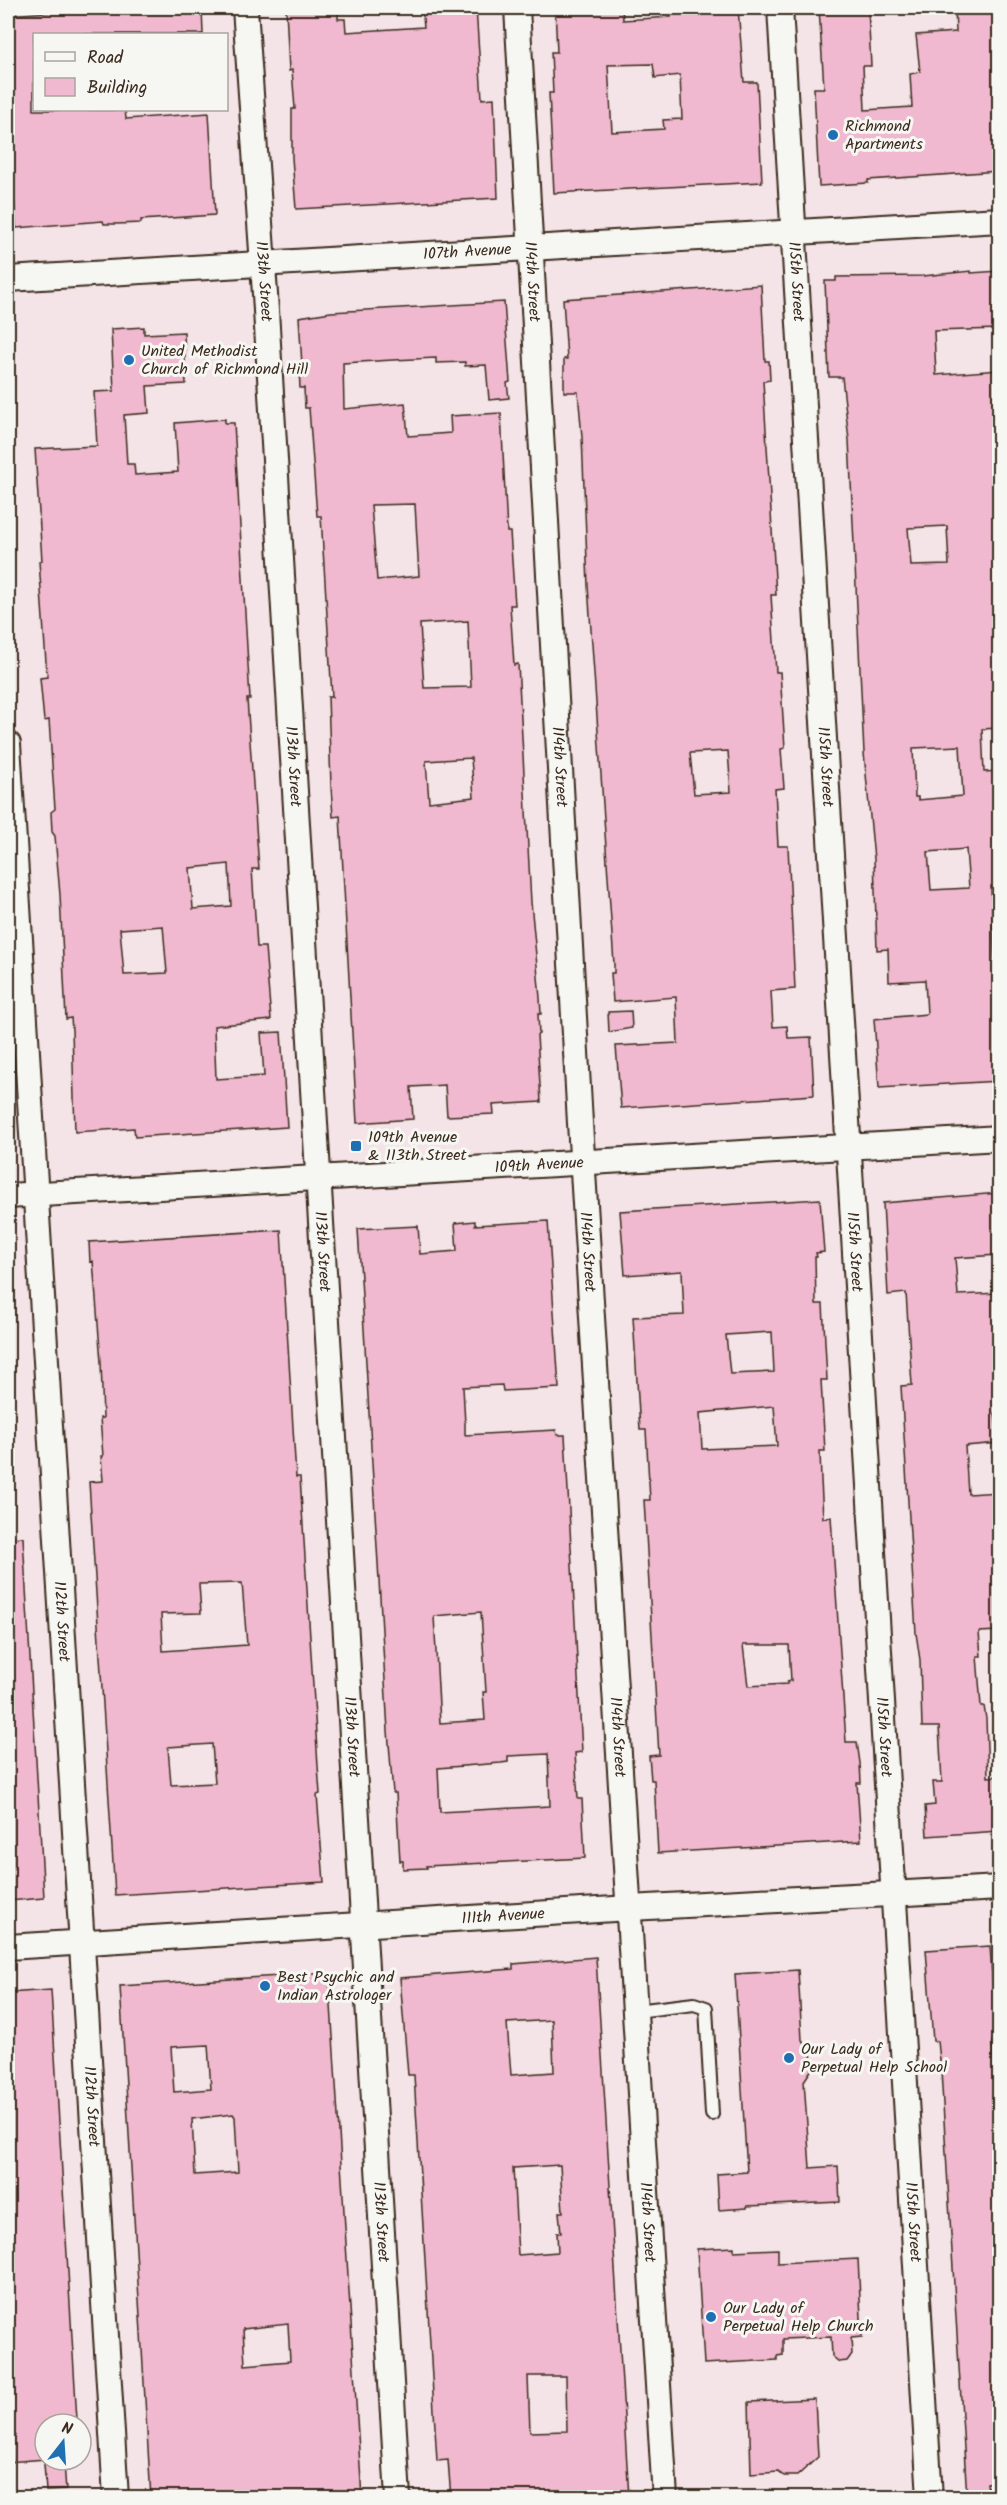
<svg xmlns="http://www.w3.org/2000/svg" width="1007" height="2505" font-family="Kalam,sans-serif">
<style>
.building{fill:#f1b9cf;stroke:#3b2a1e;stroke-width:1.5;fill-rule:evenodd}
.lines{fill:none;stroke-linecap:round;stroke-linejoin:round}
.service-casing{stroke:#3b2a1e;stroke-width:16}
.minor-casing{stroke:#3b2a1e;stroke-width:28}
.service{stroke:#f6f6f2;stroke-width:12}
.minor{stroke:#f6f6f2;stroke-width:24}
.poi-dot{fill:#1f6fb2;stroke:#f6f6f2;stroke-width:2}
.labels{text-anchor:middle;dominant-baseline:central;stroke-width:6;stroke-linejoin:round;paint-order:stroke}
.poi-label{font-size:16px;fill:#3b2a1e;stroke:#f6f6f2;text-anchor:start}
.street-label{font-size:16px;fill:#3b2a1e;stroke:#f6f6f2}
</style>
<rect width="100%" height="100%" fill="#f4e4e8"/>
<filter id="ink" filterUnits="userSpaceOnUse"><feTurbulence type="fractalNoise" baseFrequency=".0167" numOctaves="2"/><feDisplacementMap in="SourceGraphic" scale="12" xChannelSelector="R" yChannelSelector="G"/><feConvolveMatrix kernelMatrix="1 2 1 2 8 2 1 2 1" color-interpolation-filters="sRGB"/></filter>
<g filter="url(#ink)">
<!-- building -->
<g class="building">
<polygon points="79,8 202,8 203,34 34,34 34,110 125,110 126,119 209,113 215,215 141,220 141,223 117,224 104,224 103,221 16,228 8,96 8,15 79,10"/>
<polygon points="286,8 338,8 338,19 345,19 346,32 424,27 422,8 476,8 482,99 494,98 498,198 296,209 292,158 292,109 295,109 292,70 289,71"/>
<path d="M555,8H622L623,20L671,17L670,8H738L744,82H757L762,182L554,193L549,93H553L551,52H557ZM653,64L655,78L680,75L682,119L663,120L664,129L612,132L608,65Z"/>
<polygon points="819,8 868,8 871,66 863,66 865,110 912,107 910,74 920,72 916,35 956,32 955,8 999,8 999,171 868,180 868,183 819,186 814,88 824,88"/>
<path d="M971,271V273L999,271V329L934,331L936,375L999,370V728L982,729L984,772L999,771V886H991L996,991H999V1081L879,1088L874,1019L927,1014L925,980L889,982L888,949L877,950L874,859L864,753L849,440L842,377H829L825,281H836V277L923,276ZM947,526L949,565L911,566L908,528ZM960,746L963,796L918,800V797H915L913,748ZM966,849L969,888L931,890L928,852Z"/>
<path d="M761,285L765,361H769L770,380L763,381L776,595H771L776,672H780L785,748L781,749L784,788L775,789L778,846H788L795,989L771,991L773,1027L787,1026L788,1038L811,1037L814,1095L621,1108L616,1046L678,1043L676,997L613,1002L611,973H614V964L588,586L582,437L578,392H564V359H567L563,299ZM728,751L731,792L694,794L690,753Z"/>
<path d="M504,302L510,382L507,383L509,398L489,400L486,365L465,366V362L436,363V358L393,360L343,363L344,409L405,403L408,436L451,433L450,416L501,413L507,532H510L515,605H510L514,665L518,664L531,902L540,998L541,1014H538L539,1034L537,1035L541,1102L493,1105L494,1114L447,1116L445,1085L411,1087L413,1119L357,1123L340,816L333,817L331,786L328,697H332L321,516H317L309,408H305L304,388H300L299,366L302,365L299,317L331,312ZM415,504L419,576L377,580L371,505ZM468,621L471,687L424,688L420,624ZM471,758L474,797L429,802L426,761Z"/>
<path d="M144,327V334L184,332L186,384L147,386L149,413L124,415L127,464H134L135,475L178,472L175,423L225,419V423H234L250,699H247L259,869H252L257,947H265L271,1020L214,1026L216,1079L264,1076L261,1033L281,1032L287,1127L135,1137L134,1128L75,1132L72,1030L71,1018L66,1019L60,895L55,836L52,832L51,812L55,809L49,720L44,721L40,678L47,677L39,561H42L35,449L97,446L94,392L114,391L111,329ZM229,864L231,906L193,909L190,868ZM163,926L167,973L124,975L120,929Z"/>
<polygon points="631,1011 632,1028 609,1032 608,1012"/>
<polygon points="998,1193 999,1248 996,1248 997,1255 955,1258 958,1295 999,1293 999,1378 996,1378 998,1412 995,1412 999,1443 965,1446 968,1494 999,1492 999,1631 979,1632 981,1656 977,1656 981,1706 984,1706 986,1719 988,1777 999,1776 999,1831 927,1836 925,1806 935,1805 933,1782 942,1782 939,1727 922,1727 920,1660 916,1633 901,1386 912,1385 906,1293 888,1295 883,1203"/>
<path d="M820,1199L824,1252L816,1253L817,1257H815L816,1304H823L827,1380H821L825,1451H820L821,1480L823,1518L831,1517L846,1742H857L860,1763L861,1783H857L861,1841L658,1853L654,1780H651L649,1756L659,1755L644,1500H650L646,1430H640L633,1317L684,1315L682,1271L625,1275L620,1211ZM772,1332L774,1372L730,1374L726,1335ZM774,1406L777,1446L702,1449L700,1413ZM743,1645H789L791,1681L787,1682V1684L748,1686Z"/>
<path d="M475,1221V1225L548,1221L559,1388L503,1391L502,1385L463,1387L465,1424V1435L556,1430L557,1435H565L582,1752L575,1753L578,1799H582L585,1858L426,1866L427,1868L403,1869V1861H400L396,1793H393L388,1731L358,1229L418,1226L420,1254L457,1251L455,1223ZM481,1612L486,1692H483L485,1720L440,1723L434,1616ZM548,1754L550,1806L440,1812L438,1768L501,1763L508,1762V1756Z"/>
<path d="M281,1230L296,1477H300L318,1766L320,1794L317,1795L324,1882L115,1895L89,1482L103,1481L101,1456H103L100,1418H103L101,1362L93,1261L90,1262L89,1242ZM242,1583L247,1645L163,1651L161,1614L201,1613L199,1584ZM212,1744L215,1783L171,1785L168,1747Z"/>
<polygon points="23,1537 44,1898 8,1901 8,1538"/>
<polygon points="990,1946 995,2021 999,2020 999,2040 992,2041 999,2125 999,2482 987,2483 989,2498 967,2498 941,2071 938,2041 933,2041 926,1950"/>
<path d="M596,1957L629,2498H451L448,2460L437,2461L414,2075H408L400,1978L513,1969V1964ZM552,2020L554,2072L511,2075L507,2023ZM560,2165L563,2212H559L561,2233H557L558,2252L518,2255L513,2168ZM528,2376H566L567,2431L530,2432Z"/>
<polygon points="798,1970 802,2040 811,2048 812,2069 804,2081 810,2168 838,2166 840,2202 747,2206 747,2208 719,2210 717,2174 747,2172 735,1974"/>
<path d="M329,1973L362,2498H151L120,1986ZM208,2045L211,2089L174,2092L171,2047ZM233,2114L235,2117L238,2172L195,2175L192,2119ZM288,2324L290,2361L245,2365L243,2329Z"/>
<polygon points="51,1990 77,2420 45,2422 45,2459 8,2462 8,2435 12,2435 8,2352 8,1993"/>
<polygon points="734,2247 734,2251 778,2249 778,2263 858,2259 862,2337 851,2338 852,2354 847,2361 839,2362 832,2356 831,2337 783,2339 783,2355 777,2356 777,2360 704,2364 697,2249"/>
<polygon points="815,2399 818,2457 797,2476 784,2476 778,2472 751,2474 749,2402"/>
<polygon points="64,2463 66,2490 46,2491 44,2464"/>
</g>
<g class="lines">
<defs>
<polyline id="service" points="636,2011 694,2004 706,2008 712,2114"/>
<g id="minor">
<path id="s1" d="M245,8L265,294L398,2498"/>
<path id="s2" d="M517,8L580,1123L665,2498"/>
<path id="s3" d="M780,8L930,2498"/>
<path id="s4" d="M8,279L1000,220"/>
<path id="s5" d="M8,744L116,2498"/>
<path id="s6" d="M8,1196L1000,1138"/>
<path id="s7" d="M8,1947L630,1908L1000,1888"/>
</g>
</defs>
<!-- service casing -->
<use href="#service" class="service-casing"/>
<!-- minor casing -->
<use href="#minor" class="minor-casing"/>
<!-- service -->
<use href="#service" class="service"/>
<!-- minor -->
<use href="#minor" class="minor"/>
</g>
</g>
<!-- markers -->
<g class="poi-dot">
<circle cx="833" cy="135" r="6"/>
<circle cx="129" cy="360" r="6"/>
<rect x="350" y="1140" width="12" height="12" rx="3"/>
<circle cx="265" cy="1986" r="6"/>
<circle cx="789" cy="2058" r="6"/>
<circle cx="711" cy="2317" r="6"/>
</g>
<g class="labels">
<!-- poi labels -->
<g class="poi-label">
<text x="845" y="126">Richmond<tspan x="845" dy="18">Apartments</tspan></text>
<text x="141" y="351">United Methodist<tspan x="141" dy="18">Church of Richmond Hill</tspan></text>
<text x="368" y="1137">109th Avenue<tspan x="368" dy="18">&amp; 113th Street</tspan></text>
<text x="277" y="1977">Best Psychic and<tspan x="277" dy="18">Indian Astrologer</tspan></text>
<text x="801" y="2049">Our Lady of<tspan x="801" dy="18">Perpetual Help School</tspan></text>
<text x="723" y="2308">Our Lady of<tspan x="723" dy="18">Perpetual Help Church</tspan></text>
</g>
<!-- street labels -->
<g class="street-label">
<text stroke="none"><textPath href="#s4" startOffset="460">107th Avenue</textPath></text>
<text stroke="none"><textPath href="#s1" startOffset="274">113th Street</textPath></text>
<text stroke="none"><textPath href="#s2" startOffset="274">114th Street</textPath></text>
<text stroke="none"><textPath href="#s3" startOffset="274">115th Street</textPath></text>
<text stroke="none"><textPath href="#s1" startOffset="760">113th Street</textPath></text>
<text stroke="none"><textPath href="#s2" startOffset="760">114th Street</textPath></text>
<text stroke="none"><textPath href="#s3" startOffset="760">115th Street</textPath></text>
<text stroke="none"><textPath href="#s6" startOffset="532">109th Avenue</textPath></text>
<text stroke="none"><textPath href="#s1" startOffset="1246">113th Street</textPath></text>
<text stroke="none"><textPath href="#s3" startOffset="1246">115th Street</textPath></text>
<text stroke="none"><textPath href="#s2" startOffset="1246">114th Street</textPath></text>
<text stroke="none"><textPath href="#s5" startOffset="879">112th Street</textPath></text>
<text stroke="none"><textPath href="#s1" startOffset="1732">113th Street</textPath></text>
<text stroke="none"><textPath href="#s2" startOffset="1732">114th Street</textPath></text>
<text stroke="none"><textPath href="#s3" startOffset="1732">115th Street</textPath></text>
<text stroke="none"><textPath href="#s7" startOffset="496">111th Avenue</textPath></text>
<text stroke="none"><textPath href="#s5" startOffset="1365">112th Street</textPath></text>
<text stroke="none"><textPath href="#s1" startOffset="2218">113th Street</textPath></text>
<text stroke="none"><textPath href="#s2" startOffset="2218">114th Street</textPath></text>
<text stroke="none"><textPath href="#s3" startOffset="2218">115th Street</textPath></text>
</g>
</g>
<!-- margin -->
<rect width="1007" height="2505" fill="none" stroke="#f6f6f2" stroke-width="30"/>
<rect x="15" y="15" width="977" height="2475" fill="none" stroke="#3b2a1e" stroke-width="2" filter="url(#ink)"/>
<!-- legend -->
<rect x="33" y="33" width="195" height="78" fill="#f6f6f2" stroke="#aba49d" stroke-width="1.5"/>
<rect x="45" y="52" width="30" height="9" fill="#f6f6f2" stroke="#aba49d" stroke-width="1.5"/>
<text x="87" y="63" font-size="18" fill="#3b2a1e">Road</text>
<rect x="45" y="78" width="30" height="18" fill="#f1b9cf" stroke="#aba49d" stroke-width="1.5"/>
<text x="87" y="93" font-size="18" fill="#3b2a1e">Building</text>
<!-- north arrow -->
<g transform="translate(63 2442) rotate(17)"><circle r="28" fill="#f6f6f2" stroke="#aba49d" stroke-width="1.5"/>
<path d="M0-4.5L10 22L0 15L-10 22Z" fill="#1f6fb2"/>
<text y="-9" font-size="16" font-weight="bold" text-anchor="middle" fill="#3b2a1e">N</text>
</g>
</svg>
